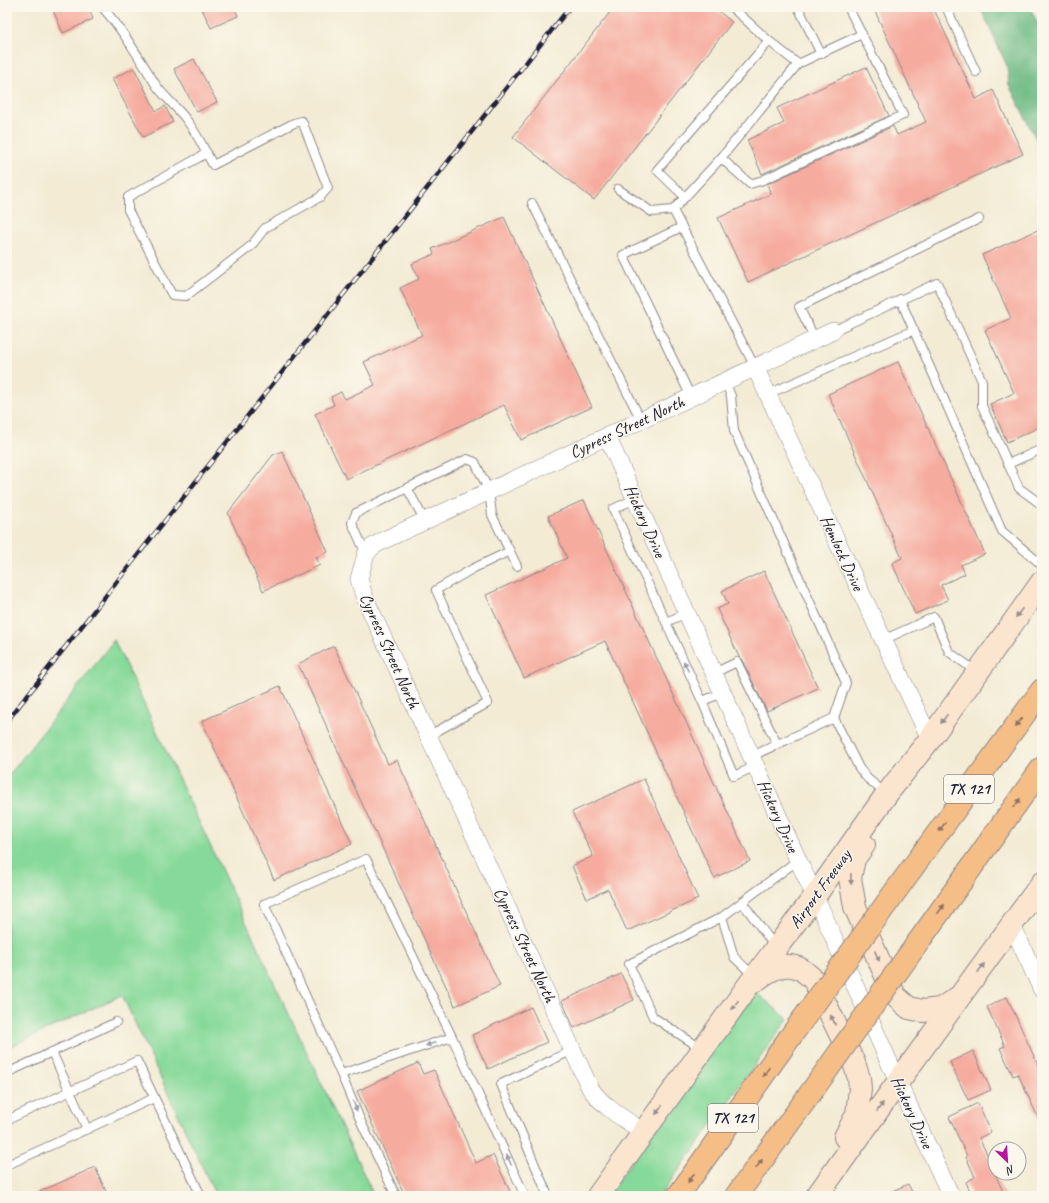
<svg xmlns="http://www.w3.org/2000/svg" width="1049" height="1203" font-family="Caveat,sans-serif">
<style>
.green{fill:#86d99a;stroke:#547e6a}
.forest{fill:#6cb982;stroke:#476e5e}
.building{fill:#f6ab9f}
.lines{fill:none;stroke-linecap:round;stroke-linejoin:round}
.service-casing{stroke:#8a8688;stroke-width:10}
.minor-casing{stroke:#8a8688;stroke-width:18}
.secondary-casing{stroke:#8a8688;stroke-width:24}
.motorway-casing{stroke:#8a8688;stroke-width:24}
.service{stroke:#fff;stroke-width:8}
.minor{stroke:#fff;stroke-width:17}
.secondary{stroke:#fbe5cf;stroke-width:22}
.motorway{stroke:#f6be87;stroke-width:22}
.rail-casing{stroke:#22223b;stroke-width:4.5}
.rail{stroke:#fbf7ec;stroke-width:3;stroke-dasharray:9;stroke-linecap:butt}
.motorway-bridge-casing{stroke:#8a8688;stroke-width:24;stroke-linecap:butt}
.motorway-bridge{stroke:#f6be87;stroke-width:22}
.oneway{fill:#998d8c}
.oneway2{fill:#9c9ca7}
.oneway3{fill:#8c7061}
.labels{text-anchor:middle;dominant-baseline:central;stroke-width:3;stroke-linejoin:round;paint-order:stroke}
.shield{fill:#fbf7ec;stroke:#636270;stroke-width:1}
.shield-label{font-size:16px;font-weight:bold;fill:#22223b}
.street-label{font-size:17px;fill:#22223b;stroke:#fbf7ec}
</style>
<rect width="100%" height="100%" fill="#fbf7ec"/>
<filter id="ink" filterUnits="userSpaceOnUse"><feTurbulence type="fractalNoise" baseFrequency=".025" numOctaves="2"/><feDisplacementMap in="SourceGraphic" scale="8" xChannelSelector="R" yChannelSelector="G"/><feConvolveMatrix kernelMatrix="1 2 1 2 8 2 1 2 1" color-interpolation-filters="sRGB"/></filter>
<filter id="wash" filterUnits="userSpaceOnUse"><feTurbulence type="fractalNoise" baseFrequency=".012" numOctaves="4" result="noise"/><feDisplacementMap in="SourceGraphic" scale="16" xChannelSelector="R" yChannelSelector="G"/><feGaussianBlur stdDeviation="0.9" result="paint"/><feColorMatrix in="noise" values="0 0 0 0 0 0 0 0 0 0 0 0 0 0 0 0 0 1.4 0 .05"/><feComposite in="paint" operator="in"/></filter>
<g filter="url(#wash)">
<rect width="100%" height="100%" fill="#f3ebd4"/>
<!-- green -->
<g class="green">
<polygon points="114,640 374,1196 216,1196 122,995 7,1048 7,778"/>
<polygon points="754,991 788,1019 660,1196 607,1196"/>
</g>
<!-- forest -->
<polygon class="forest" points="979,7 1030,7 1042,33 1042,151 1009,85 1007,66 981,9"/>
<g id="blocks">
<!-- building -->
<g class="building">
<polygon points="59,7 88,7 93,19 63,33 53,10"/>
<polygon points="201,7 234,7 238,16 211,28"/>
<polygon points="614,7 713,7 732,22 594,200 513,137"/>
<polygon points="873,7 933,7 976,99 993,90 1023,154 748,282 718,218 771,194 767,184 893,126 897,135 926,122"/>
<polygon points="194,59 217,102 197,112 174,69"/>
<polygon points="866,67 889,116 762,174 747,140 784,123 777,108"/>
<polygon points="134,68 156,111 165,106 173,122 143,137 112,79"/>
<polygon points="504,217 592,407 521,440 504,405 346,479 315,414 334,405 331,397 341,392 345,399 375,385 364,362 422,335 400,288 419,279 412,264 434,254 432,249"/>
<polygon points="1042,228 1042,426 1007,442 990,404 1014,393 985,330 1011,318 982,255"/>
<polygon points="898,362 985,554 961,565 965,574 941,585 948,600 915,614 892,563 902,558 828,394"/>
<polygon points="282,451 328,552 316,557 320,565 263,591 228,513 273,455"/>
<polygon points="584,500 750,861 714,878 605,641 524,678 486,595 567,558 548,516"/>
<polygon points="764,571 818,688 767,711 742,660 739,657 717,609 728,604 722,591"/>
<polygon points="334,646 388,764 397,760 500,986 455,1006 298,664"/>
<polygon points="280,686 352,844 274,880 202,721"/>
<polygon points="644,779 698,899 627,931 608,889 587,899 572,866 593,856 572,812"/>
<polygon points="621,974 634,1000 574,1028 562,1001"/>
<polygon points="1007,997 1042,1074 1042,1126 1018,1074 1013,1076 1000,1048 1005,1046 987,1007"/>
<polygon points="531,1007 547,1042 488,1069 472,1035"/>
<polygon points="973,1051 991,1090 968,1100 950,1062"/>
<polygon points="418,1063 423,1074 434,1070 476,1163 493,1155 512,1196 405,1196 357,1091"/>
<polygon points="978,1103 991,1132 979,1138 991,1162 995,1160 995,1174 1005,1196 972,1196 966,1182 975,1177 966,1157 967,1156 949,1117"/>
<polygon points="95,1167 108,1196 30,1196"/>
<polygon points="908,1184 914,1196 881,1196"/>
</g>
</g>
</g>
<g filter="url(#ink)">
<use href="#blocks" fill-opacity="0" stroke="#8a8688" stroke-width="1"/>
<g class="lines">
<defs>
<g id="service">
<path d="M102,7C124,31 139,58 156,85C165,98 179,109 188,122C198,135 205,151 213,165L294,123L302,121L328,188L320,197L265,228L251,246L186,296L172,295L128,210V197L207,153"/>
<polyline points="731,7 737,12 741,7"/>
<polyline points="798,7 821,54"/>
<polyline points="946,7 976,72"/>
<polyline points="737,12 769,41 798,64"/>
<polyline points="721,158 750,184 763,180 903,115 848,7"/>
<polyline points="618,189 652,212 673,210 721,158 798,64 862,34"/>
<polyline points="685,197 657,170 769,41"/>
<polyline points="532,203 641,420"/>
<polyline points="673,210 755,367"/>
<polyline points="682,227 623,255 691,397"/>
<polyline points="900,299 1002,531 1042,565"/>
<polyline points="833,331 937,283 982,381 982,406 1019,488 1042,505"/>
<polyline points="815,339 799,307 979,219"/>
<polyline points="725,381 731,396 734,431 846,683 834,718"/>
<polyline points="768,394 914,330"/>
<polyline points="1008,464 1042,449"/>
<polyline points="407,488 425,521"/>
<polyline points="635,499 613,509 666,622 687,613"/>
<polyline points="366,554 352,523 356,513 467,459 475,462 489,491 492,515 517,566"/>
<polyline points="666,622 702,701"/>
<polyline points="883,640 934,617 949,652 977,672"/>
<polyline points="714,673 737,662 777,744"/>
<polyline points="723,693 702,701 734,776 756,766"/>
<polyline points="428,736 488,703 436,590 474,568 510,551"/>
<polyline points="752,756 834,718 859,768 867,778 886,794"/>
<polyline points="742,902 798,860"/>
<polyline points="722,917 742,902 776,948"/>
<polyline points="702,1049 653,1017 629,964 722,917 734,957 754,976"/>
<polyline points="52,1052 87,1129 154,1098"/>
<polyline points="7,1073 116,1022"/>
<polyline points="341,1074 264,904 366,859 452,1037"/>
<polyline points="7,1120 137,1061 201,1196"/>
<polyline points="7,1165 87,1129"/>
<polyline points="396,1196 362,1124 341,1074 452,1037 525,1196"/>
<polyline points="548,1196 501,1084 573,1050"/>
</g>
<g id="minor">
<polyline points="755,367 930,739"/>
<polyline points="607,436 798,860 815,896 898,1082 951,1196"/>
<polyline points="1012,925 1042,990"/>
<path d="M644,1132C624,1119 604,1108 590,1088L364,596L359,579L366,554L372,547L384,540L833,331"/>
</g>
<g id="secondary">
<polyline points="864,845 854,859 850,878 855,907 895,996 909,1008 923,1011 940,1009 957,998"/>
<path d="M755,981C767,972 781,962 796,967C803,969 808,975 814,980L854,1063L859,1078L860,1089L857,1114L845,1137"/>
<polyline points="598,1196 748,986 815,896 886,795 930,739 1042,582"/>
<polyline points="817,1196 898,1082 1042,883"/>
</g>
<g id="motorway">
<polyline points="897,889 1042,690"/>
<polyline points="919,941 1042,768"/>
<polyline points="678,1196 788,1040"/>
<polyline points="736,1196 812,1091"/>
</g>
</defs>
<!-- service casing -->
<use href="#service" class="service-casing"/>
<!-- minor casing -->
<use href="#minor" class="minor-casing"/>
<!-- secondary casing -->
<use href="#secondary" class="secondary-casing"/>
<!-- motorway casing -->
<use href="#motorway" class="motorway-casing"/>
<!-- service -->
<use href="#service" class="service"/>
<!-- minor -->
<use href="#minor" class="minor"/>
<!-- secondary -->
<use href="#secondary" class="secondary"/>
<!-- motorway -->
<use href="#motorway" class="motorway"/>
<defs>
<polyline id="rail" points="7,721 570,7"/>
</defs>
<!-- rail casing -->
<use href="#rail" class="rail-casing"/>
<!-- rail -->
<use href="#rail" class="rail"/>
<defs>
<g id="motorway-bridge">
<polyline points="788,1040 897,889"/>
<polyline points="812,1091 919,941"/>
</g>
</defs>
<!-- motorway-bridge casing -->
<use href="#motorway-bridge" class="motorway-bridge-casing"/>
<!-- motorway-bridge -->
<use href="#motorway-bridge" class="motorway-bridge"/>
</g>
<!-- one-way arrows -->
<defs><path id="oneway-solid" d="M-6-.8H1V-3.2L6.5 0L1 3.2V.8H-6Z"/></defs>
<g class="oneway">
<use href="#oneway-solid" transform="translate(1019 613) rotate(125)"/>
<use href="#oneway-solid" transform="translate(944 719) rotate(126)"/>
<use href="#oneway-solid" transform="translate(851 879) rotate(89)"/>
<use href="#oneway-solid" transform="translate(877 956) rotate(66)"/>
<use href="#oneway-solid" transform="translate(981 968) rotate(-54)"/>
<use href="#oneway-solid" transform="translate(735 1005) rotate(126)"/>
<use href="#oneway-solid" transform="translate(833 1020) rotate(-116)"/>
<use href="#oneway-solid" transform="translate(880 1107) rotate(-55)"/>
<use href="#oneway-solid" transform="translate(659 1110) rotate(126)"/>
</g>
<g class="oneway2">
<use href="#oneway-solid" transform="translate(686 666) rotate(-114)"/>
<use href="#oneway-solid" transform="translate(431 1044) rotate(162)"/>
<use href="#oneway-solid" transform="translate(355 1106) rotate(67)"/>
<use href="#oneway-solid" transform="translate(509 1160) rotate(-114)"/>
</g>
<g class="oneway3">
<use href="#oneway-solid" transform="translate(1019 722) rotate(126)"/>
<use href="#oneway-solid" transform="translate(1017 803) rotate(-54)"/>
<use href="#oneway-solid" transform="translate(942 827) rotate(126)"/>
<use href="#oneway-solid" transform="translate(941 909) rotate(-54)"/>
<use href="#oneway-solid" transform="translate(766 1072) rotate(125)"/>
<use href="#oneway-solid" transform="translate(759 1164) rotate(-54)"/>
<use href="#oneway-solid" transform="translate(691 1178) rotate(125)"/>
</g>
</g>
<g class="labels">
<!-- shield labels -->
<g class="shield">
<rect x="944" y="775" width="50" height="28" rx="3"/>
<rect x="708" y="1104" width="50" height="28" rx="3"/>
</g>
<g class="shield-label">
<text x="969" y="789">TX 121</text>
<text x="733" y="1118">TX 121</text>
</g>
<!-- street labels -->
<g class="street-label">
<text transform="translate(627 427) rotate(-25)">Cypress Street North</text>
<text transform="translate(645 521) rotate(66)">Hickory Drive</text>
<text transform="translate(842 553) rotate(65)">Hemlock Drive</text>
<text transform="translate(390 651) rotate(66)">Cypress Street North</text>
<text transform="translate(778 816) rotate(66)">Hickory Drive</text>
<text transform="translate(820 889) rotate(-54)">Airport Freeway</text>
<text transform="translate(525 945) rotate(65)">Cypress Street North</text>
<text transform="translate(912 1112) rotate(65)">Hickory Drive</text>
</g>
</g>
<!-- margin -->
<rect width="1049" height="1203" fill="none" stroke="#fbf7ec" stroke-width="24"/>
<!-- north arrow -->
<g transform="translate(1007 1161) rotate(155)"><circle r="19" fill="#fbf7ec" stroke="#a4a2a5"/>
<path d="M0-3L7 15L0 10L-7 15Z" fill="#b5179e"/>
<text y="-6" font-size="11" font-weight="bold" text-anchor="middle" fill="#22223b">N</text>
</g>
</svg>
